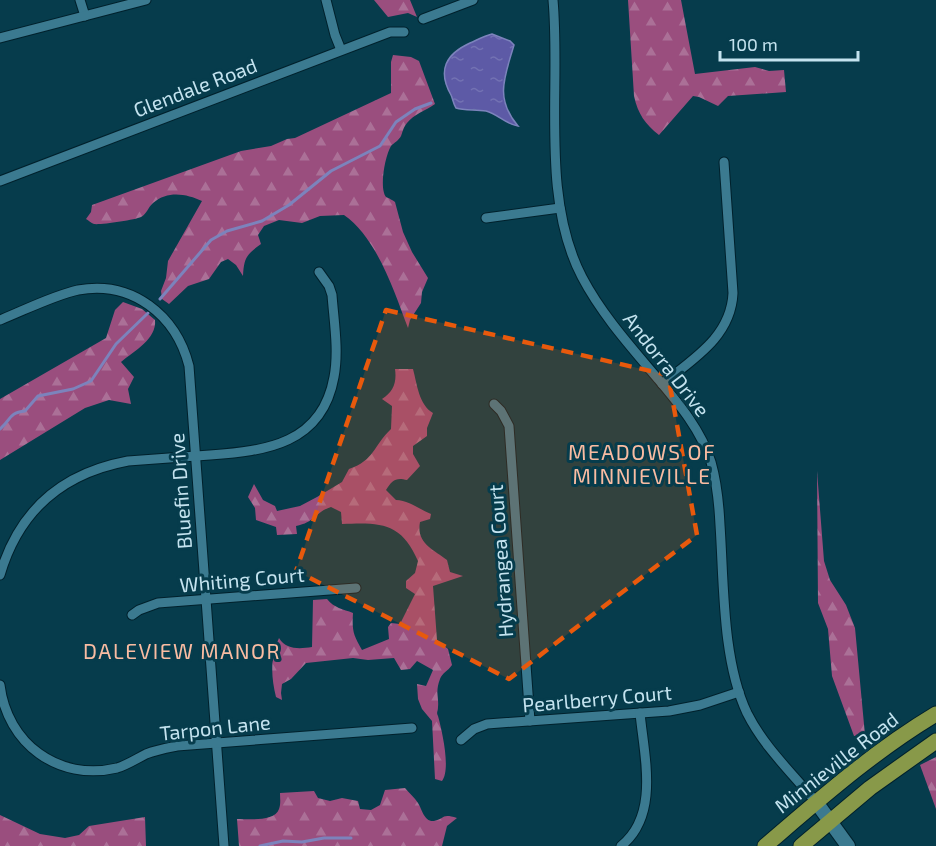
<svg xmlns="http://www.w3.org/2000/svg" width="936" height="846" font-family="'Exo 2',sans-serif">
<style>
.forest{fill:url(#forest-firs)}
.water{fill:url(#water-ripples);stroke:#7c83bc;stroke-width:1.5}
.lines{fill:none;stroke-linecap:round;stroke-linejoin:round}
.stream{stroke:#7c83bc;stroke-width:3}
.street-casing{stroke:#00212c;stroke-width:11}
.secondary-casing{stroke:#00212c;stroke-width:16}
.primary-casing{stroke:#00212c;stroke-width:17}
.street{stroke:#3b7a90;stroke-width:9}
.secondary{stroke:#3b7a90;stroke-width:14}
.primary{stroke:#889949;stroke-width:15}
.marked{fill:#e8590c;fill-opacity:0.2;stroke:#e8590c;stroke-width:4.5;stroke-dasharray:12 8;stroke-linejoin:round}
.labels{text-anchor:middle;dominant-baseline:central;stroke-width:6;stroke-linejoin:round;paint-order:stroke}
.street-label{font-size:20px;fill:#c4e3ef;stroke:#063c4c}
.neighbourhood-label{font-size:21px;letter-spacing:1.5px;fill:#f9bca2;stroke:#063c4c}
</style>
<defs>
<pattern id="forest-firs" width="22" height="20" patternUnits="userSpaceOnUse" patternTransform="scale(1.5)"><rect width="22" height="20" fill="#9a4e7e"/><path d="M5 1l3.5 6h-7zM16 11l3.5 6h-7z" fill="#ab7097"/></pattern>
<pattern id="water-ripples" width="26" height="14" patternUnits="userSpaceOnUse" patternTransform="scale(1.5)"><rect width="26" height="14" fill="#5d5aa6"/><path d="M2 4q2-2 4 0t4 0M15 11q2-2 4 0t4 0" fill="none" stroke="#7372b3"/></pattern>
</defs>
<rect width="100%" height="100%" fill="#063c4c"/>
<!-- forest -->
<g class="forest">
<polygon points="374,0 410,0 417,17 408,13 388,17"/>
<path d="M628,0H681L695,74L755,67L769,71L784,70L786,92L728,96L718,106L699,97L693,96L659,135C645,124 638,114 634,96Z"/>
<path d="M393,55L411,57L419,61L435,104C425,111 414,114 407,123C403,128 403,131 401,136C399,140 394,143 391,146C385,156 379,188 386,197C387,197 394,201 395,202L403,232L412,252L428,278L422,292L421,303L410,320L408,328C394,291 377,238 344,215L320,216L302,223L279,220L264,226L258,235L261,244C246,255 244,258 243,276L236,265L228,259L221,262L209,279L188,286L169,304L162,299L161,291L166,278L168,261L202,201C187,194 168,190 153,203C148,207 147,214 141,217C135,220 100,225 94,224C91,223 88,220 86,219L91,212L92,205L241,151L271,146L287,139L295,138L391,93V62Z"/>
<path d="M123,302L142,309L155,320C157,339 134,351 121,362L134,377L128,389L131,404L109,400L85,408L0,460V399L106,338L115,310Z"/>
<path d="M395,369H413C417,384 419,405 433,413L427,428V436L413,446V454L420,466L407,480C396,477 392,480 386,490L396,500C408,500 419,509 431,514L430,519L420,522C416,543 433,549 447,560L450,572L463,576L433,586L437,640L448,649L452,665C448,671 442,673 440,679C435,692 439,697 438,707C438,712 436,712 438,716C442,731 451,769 442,781L435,779L432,721L422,709L418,699L417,684L426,686L433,670L417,661L410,669L401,670L394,658L368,660L353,658L306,663L291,679L282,684L281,693L282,700L276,697C271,677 270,658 279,638C286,650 300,649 312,647L313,600L327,599C334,608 343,609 353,613C352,631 353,634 362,650L389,639L388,627L391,623L400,624L415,594L406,588V581L415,573L418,561C402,523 381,522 342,524L341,512L331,507C315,512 316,522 296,526L297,534L277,535L276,527L256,520L255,508L248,497L254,484L263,500L275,506L277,511L300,506L317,497L342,482L349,469C375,460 373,446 391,429L392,406L382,399C393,392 397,383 395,369Z"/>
<polygon points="817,471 824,561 830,580 846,605 855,628 865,735 854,736 832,676 828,629 818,603"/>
<polygon points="936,757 936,809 920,765"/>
<path d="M405,788C409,793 415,798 418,803C422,809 424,822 434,821C445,819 441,813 457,818L447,826L442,846H239L237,819C248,819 275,822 279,809C281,804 280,798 280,793L314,791L318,798L330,801L342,798L358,801L360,809L371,810L380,805L385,790Z"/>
<polygon points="0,815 40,834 65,838 79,835 89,826 145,817 146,846 0,846"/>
</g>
<!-- water -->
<path class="water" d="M492,34L510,41L514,45C505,76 494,98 518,126C505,124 498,114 486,111C476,109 465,111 456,108C453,103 453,99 451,95C437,70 446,54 470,43C477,40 484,36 492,34Z"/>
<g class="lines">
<!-- stream -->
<g class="stream">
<polyline points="160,299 211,240 227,231 262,221 289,205 331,171 380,146 396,122 415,109 431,103"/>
<path d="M0,429C12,419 8,413 25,411L38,396L73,389L91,381L116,344L148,313"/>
<polyline points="260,846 283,841 302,842 324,838 351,838"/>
</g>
<defs>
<g id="street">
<polyline points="80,0 85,16"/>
<polyline points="326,0 335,35 341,50"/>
<path d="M553,0C561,88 540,197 582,277C602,315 631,347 658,379C679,404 701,430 711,462C717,483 719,504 720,525C724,583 722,660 747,713C764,747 792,773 816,802"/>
<polyline points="423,19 473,0"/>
<polyline points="0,38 146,0"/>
<polyline points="0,181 390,32 404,32"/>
<polyline points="486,218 560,208"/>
<path d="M0,320C25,310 52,296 78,290C132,280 176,315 189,366L224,846"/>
<path d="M662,384C693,359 731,337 733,293L724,162"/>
<polyline points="494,404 501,411 509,426 530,721"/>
<path d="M0,575C19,510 63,473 128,461C155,459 183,457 210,455C266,451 322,444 334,377C339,351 334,322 332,295L329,286L319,272"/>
<polyline points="132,615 139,610 158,603 356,588"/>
<path d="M0,685C7,743 58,782 117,768C127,765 136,759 146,754C156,750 167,748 177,746L412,728"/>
<polyline points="461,740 474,729 487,724 669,711 700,705 739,692"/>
<path d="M621,846C660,815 644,756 640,713"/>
</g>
<polyline id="secondary" points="816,802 848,846"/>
<g id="primary">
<path d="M765,846C820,799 874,751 936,714"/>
<polyline points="801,846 870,788 936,741"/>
</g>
</defs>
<!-- street casing -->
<use href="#street" class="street-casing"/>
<!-- secondary casing -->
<use href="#secondary" class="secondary-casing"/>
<!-- primary casing -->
<use href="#primary" class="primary-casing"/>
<!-- street -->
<use href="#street" class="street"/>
<!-- secondary -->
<use href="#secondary" class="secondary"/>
<!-- primary -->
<use href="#primary" class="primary"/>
</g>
<!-- marked area -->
<path class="marked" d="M386,310L668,375L697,535L509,679L296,571Z"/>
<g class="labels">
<!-- street labels -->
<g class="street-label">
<text transform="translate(195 87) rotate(-21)">Glendale Road</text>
<text transform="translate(667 364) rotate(52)">Andorra Drive</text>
<text transform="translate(180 491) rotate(-94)">Bluefin Drive</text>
<text transform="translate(500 561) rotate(-94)">Hydrangea Court</text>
<text transform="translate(242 579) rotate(-5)">Whiting Court</text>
<text transform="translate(597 698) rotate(-5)">Pearlberry Court</text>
<text transform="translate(215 727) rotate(-6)">Tarpon Lane</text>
<text transform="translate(836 762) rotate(-38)">Minnieville Road</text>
</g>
<!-- neighbourhood labels -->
<g class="neighbourhood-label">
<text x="642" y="451">MEADOWS OF<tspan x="642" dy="24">MINNIEVILLE</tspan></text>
<text x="182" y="650">DALEVIEW MANOR</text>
</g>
</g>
<!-- scale -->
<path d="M720 51v9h138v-9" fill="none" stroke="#c4e3ef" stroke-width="3"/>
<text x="729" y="51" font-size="18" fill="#c4e3ef" stroke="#063c4c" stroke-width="4.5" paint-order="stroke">100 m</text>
</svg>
